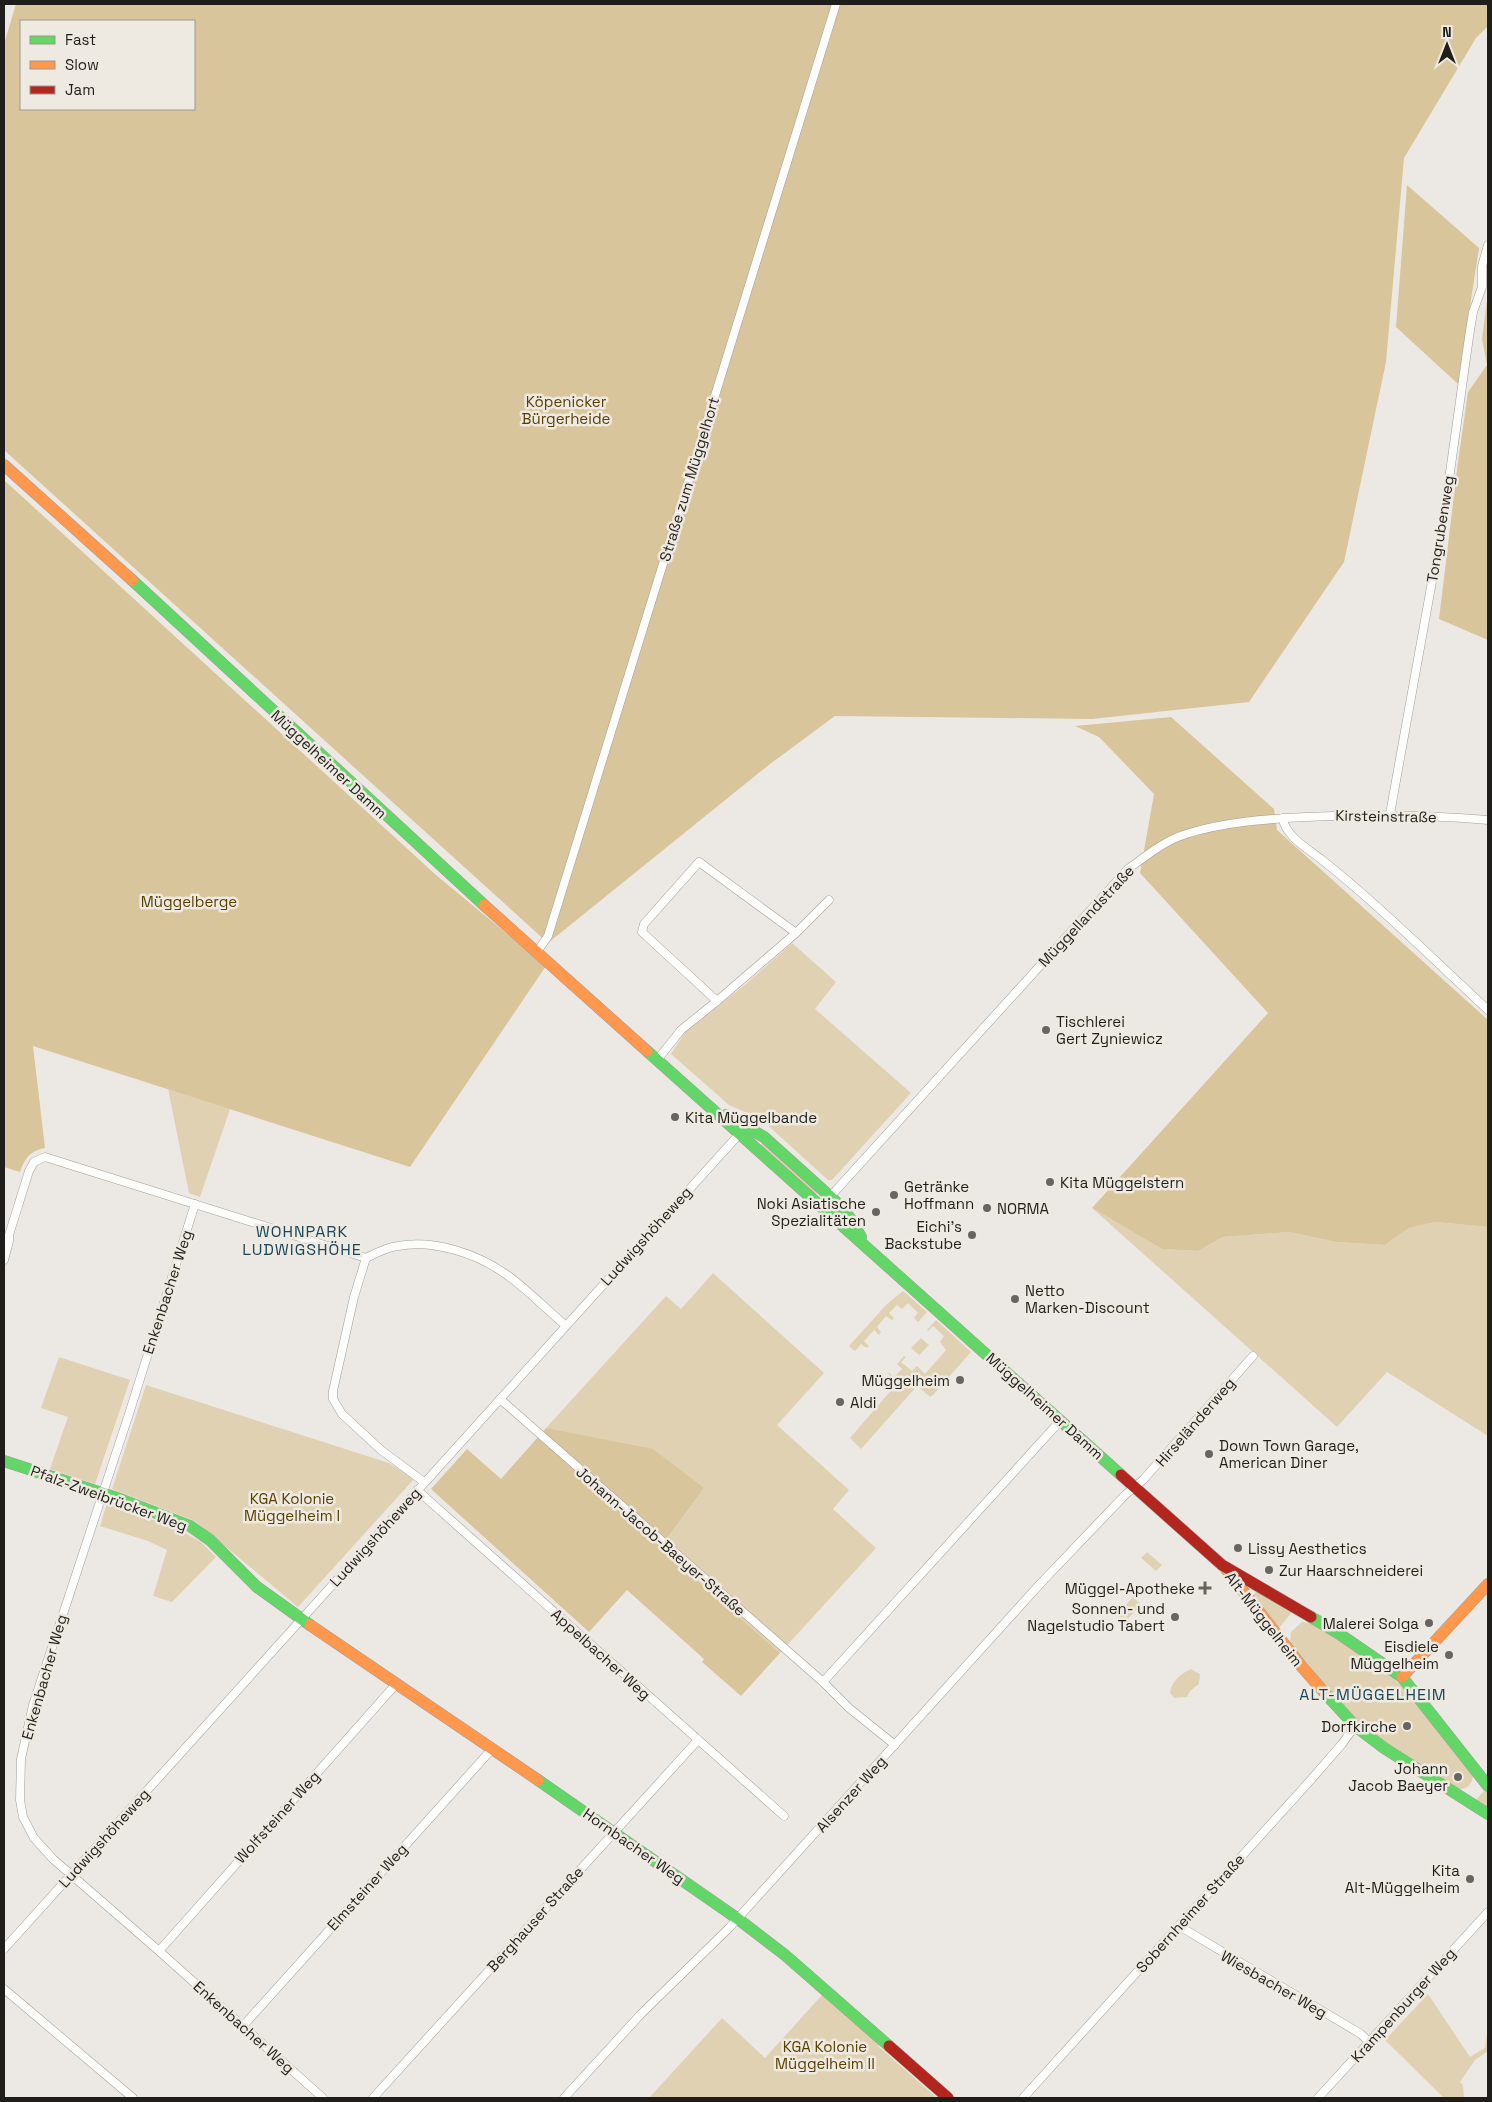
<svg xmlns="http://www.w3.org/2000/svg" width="1492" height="2102" font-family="'Space Grotesk',sans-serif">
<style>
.green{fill:#e0d1b3}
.forest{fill:#d9c59b;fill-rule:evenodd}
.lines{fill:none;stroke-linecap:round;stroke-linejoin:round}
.street-casing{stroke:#a19f9b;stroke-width:9}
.fast-casing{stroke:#a19f9b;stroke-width:12}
.slow-casing{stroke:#a19f9b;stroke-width:12}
.jam-casing{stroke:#a19f9b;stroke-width:12}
.street{stroke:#fcfcfb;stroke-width:8}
.fast{stroke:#63d668;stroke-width:11}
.slow{stroke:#ff974d;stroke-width:11}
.jam{stroke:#b3261e;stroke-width:11}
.poi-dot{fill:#676561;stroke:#efeae1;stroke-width:2}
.labels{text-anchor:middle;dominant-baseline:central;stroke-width:5;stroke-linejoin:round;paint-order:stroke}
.park-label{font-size:15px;fill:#573e01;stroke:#efeae1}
.street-label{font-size:15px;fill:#201e1b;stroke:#efeae1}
.poi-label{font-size:15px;fill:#201e1b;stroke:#efeae1;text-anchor:start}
.neighbourhood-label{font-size:16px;letter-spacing:1px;fill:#1a465b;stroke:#efeae1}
</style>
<rect width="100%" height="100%" fill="#ece9e4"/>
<!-- green -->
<g class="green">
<polygon points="792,943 836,982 815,1009 911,1093 832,1180 828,1180 761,1119 729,1105 671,1054 686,1031 746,984"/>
<polygon points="168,1089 230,1109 200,1197 189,1193"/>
<polygon points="763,1142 818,1192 817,1193 815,1194 761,1145"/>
<polygon points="1092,1208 1162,1249 1198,1251 1223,1237 1289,1232 1336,1242 1385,1245 1409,1228 1436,1222 1488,1227 1488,1436 1387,1372 1337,1427"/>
<polygon points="713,1273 824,1373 777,1425 849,1490 833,1509 876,1548 780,1653 660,1548 704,1488 546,1428 666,1296 681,1309"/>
<polygon points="903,1291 927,1312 918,1322 914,1318 918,1313 908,1303 902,1309 897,1305 889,1313 894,1318 892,1320 886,1316 877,1327 881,1332 879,1335 874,1330 864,1341 869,1346 866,1348 861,1344 855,1351 849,1346 887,1304"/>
<polygon points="936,1320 971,1352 933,1395 930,1397 917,1386 861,1449 850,1438 894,1387 888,1372 894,1377 902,1369 897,1364 904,1356 906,1357 901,1362 912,1371 917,1366 925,1374 946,1350 940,1342 944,1336 933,1326 928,1331 927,1330"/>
<polygon points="921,1338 929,1345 919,1355 911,1348"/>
<polygon points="59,1357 130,1380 95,1484 50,1469 68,1417 41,1408"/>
<polygon points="146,1385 389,1463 414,1479 298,1607 195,1521 112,1489"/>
<polygon points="107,1503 178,1529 201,1542 216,1557 172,1602 153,1596 167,1550 148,1541 100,1526"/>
<polygon points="1147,1552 1162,1565 1156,1571 1141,1558"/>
<polygon points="1257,1591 1292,1612 1280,1627 1277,1628 1253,1595"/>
<polygon points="1133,1597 1141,1605 1125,1622 1117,1615"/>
<path d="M1302,1622L1315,1624L1385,1671L1414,1697L1473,1776C1472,1785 1466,1790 1456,1789L1395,1751L1342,1709L1290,1643L1291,1632Z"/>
<path d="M1191,1669L1200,1674L1199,1684L1190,1691L1187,1697L1174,1698L1170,1693C1171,1682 1181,1673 1191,1669Z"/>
<polygon points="1485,1790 1488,1791 1488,1810 1476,1800"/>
<polygon points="1428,1994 1470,2057 1485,2048 1488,2027 1488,2051 1475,2060 1460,2082 1463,2085 1464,2098 1444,2098 1385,2040"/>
<polygon points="822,1995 879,2044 878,2046 937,2098 649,2098 722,2018 765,2058"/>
</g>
<!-- forest -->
<g class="forest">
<path d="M16,4H1488V26L1476,38L1404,158L1386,362L1344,562L1249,702L1092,719L835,716L770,764L548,943L4,450V44ZM21,21H194V109H21Z"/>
<polygon points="1407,185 1479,248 1458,384 1396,327"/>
<polygon points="1487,300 1488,302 1488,640 1439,619 1458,462 1468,392 1487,365 1482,339"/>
<path d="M4,480L436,875L546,966L410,1167L33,1046L45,1148C30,1151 25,1158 20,1172L4,1167Z"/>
<polygon points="1171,717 1274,809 1277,830 1488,1020 1488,1227 1436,1222 1409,1228 1385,1245 1336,1242 1289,1232 1223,1237 1198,1251 1162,1249 1092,1208 1268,1013 1140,873 1154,794 1099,737 1075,726"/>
<polygon points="546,1428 653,1449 704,1488 660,1548 780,1653 741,1696 702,1662 704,1659 627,1590 589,1632 431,1489 467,1449 501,1479"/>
</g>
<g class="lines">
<defs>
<g id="street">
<polyline points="1390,814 1444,515 1469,337 1473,312 1482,287 1482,266 1488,245"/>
<path d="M1283,818C1284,835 1308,849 1321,859C1380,906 1433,959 1488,1010"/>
<polyline points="537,952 548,936 836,4"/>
<polyline points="717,1001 642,932 644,924 699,862 796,933"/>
<polyline points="658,1059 681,1030 717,1001 796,933 829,900"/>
<path d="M828,1199L1128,869C1146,856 1164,841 1186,834C1224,822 1266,819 1306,817C1367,814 1427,815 1488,820"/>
<polyline points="195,1204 129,1414 33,1705 21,1759 20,1800 23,1817 34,1838 53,1859 159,1951 323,2098"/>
<polyline points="366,1258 354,1297 333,1391 333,1399 342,1414 381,1450 424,1482"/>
<path d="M4,1260L9,1241V1235L29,1171L34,1162L45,1157L366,1258C376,1253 387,1247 398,1246C434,1239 478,1254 507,1275C528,1290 546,1309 565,1325"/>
<polyline points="500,1399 823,1682 849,1708 895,1745"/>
<polyline points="417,1490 784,1816"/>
<polyline points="823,1682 1061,1420"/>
<polyline points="1179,1926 1361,2034 1369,2042"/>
<polyline points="4,1949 742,1131"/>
<polyline points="159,1951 397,1683"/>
<polyline points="4,1989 133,2098"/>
<polyline points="243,2026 492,1749"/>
<polyline points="373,2098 698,1740"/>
<polyline points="564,2098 641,2014 729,1928 1040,1584 1126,1494 1143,1480 1253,1356"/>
<polyline points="1023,2098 1308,1783 1342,1744 1355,1726"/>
<polyline points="1318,2098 1488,1912"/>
</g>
<g id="fast">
<polyline points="132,580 484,905"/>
<polyline points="647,1051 1121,1475"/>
<polyline points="726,1115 764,1137 793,1163 835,1201 850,1218 861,1237"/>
<polyline points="4,1461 120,1499 190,1526 210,1540 257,1587 310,1625"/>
<polyline points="1311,1617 1338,1633 1402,1677 1488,1786"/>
<polyline points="1324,1692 1355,1726 1384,1748 1488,1814"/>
<polyline points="538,1780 738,1919 785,1955 889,2046"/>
</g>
<g id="slow">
<polyline points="4,465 132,580"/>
<polyline points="484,905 647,1051"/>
<polyline points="1226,1569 1302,1667 1324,1692"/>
<polyline points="310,1625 538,1780"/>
<polyline points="1402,1677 1488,1584"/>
</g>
<g id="jam">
<polyline points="1121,1475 1222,1565 1311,1617"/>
<polyline points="889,2046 948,2098"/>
</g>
</defs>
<!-- street casing -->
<use href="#street" class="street-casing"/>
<!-- fast casing -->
<use href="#fast" class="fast-casing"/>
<!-- slow casing -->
<use href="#slow" class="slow-casing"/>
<!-- jam casing -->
<use href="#jam" class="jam-casing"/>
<!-- street -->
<use href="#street" class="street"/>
<!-- fast -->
<use href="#fast" class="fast"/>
<!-- slow -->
<use href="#slow" class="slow"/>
<!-- jam -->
<use href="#jam" class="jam"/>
</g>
<!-- markers -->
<g class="poi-dot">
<circle cx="1046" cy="1030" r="5"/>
<circle cx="675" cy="1117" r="5"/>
<circle cx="1050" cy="1182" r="5"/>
<circle cx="894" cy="1195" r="5"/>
<circle cx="987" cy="1208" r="5"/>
<circle cx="876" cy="1212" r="5"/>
<circle cx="972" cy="1235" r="5"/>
<circle cx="1015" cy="1299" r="5"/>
<circle cx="960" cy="1380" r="5"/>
<circle cx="840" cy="1402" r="5"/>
<circle cx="1209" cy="1454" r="5"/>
<circle cx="1238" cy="1548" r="5"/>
<circle cx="1269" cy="1570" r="5"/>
<path d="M1202.5 1580.5h5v5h5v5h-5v5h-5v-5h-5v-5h5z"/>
<circle cx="1175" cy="1617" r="5"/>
<circle cx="1429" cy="1623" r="5"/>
<circle cx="1449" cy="1655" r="5"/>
<circle cx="1407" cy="1726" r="5"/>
<circle cx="1458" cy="1777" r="5"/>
<circle cx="1470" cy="1879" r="5"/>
</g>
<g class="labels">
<!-- park labels -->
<g class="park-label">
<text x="566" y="401">Köpenicker<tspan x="566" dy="17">Bürgerheide</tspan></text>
<text x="189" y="901">Müggelberge</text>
<text x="292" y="1498">KGA Kolonie<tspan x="292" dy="17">Müggelheim I</tspan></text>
<text x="825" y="2046">KGA Kolonie<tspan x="825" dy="17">Müggelheim II</tspan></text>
</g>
<!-- street labels -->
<g class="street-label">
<text transform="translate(689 479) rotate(-73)">Straße zum Müggelhort</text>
<text transform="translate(1440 529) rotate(-81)">Tongrubenweg</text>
<text transform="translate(329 764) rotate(43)">Müggelheimer Damm</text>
<text transform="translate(1386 816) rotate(1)">Kirsteinstraße</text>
<text transform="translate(1086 916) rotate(-47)">Müggellandstraße</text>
<text transform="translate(646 1236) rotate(-48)">Ludwigshöheweg</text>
<text transform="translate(167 1292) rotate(-72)">Enkenbacher Weg</text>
<text transform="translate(1045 1406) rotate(42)">Müggelheimer Damm</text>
<text transform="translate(1195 1422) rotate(-49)">Hirseländerweg</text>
<text transform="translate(109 1498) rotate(20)">Pfalz-Zweibrücker Weg</text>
<text transform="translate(375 1537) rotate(-48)">Ludwigshöheweg</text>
<text transform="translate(661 1541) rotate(41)">Johann-Jacob-Baeyer-Straße</text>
<text transform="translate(1264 1619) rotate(52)">Alt-Müggelheim</text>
<text transform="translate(601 1654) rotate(42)">Appelbacher Weg</text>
<text transform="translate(44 1677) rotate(-74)">Enkenbacher Weg</text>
<text transform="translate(851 1794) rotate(-48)">Alsenzer Weg</text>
<text transform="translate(277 1817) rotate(-48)">Wolfsteiner Weg</text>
<text transform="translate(104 1838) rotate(-48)">Ludwigshöheweg</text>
<text transform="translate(634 1846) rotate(35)">Hornbacher Weg</text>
<text transform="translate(367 1887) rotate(-48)">Elmsteiner Weg</text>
<text transform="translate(1190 1913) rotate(-48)">Sobernheimer Straße</text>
<text transform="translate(535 1919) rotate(-48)">Berghauser Straße</text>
<text transform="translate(1274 1984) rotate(30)">Wiesbacher Weg</text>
<text transform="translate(1403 2005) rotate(-48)">Krampenburger Weg</text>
<text transform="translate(244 2027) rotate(42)">Enkenbacher Weg</text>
</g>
<!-- poi labels -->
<g class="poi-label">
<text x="1056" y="1021">Tischlerei<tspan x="1056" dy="17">Gert Zyniewicz</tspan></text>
<text x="685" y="1117">Kita Müggelbande</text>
<text x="1060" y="1182">Kita Müggelstern</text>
<text x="904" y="1186">Getränke<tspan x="904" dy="17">Hoffmann</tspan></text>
<text x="866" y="1203" text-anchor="end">Noki Asiatische<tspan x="866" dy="17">Spezialitäten</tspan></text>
<text x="997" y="1208">NORMA</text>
<text x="962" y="1226" text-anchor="end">Eichi's<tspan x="962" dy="17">Backstube</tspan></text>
<text x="1025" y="1290">Netto<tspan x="1025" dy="17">Marken-Discount</tspan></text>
<text x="950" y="1380" text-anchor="end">Müggelheim</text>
<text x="850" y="1402">Aldi</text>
<text x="1219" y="1445">Down Town Garage,<tspan x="1219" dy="17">American Diner</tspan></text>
<text x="1248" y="1548">Lissy Aesthetics</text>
<text x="1279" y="1570">Zur Haarschneiderei</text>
<text x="1195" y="1588" text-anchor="end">Müggel-Apotheke</text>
<text x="1165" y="1608" text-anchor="end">Sonnen- und<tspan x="1165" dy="17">Nagelstudio Tabert</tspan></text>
<text x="1419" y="1623" text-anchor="end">Malerei Solga</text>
<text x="1439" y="1646" text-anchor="end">Eisdiele<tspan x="1439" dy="17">Müggelheim</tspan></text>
<text x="1397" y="1726" text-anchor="end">Dorfkirche</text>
<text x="1448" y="1768" text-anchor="end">Johann<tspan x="1448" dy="17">Jacob Baeyer</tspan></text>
<text x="1460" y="1870" text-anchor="end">Kita<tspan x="1460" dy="17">Alt-Müggelheim</tspan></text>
</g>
<!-- neighbourhood labels -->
<g class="neighbourhood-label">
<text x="302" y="1231">WOHNPARK<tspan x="302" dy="18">LUDWIGSHÖHE</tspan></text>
<text x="1373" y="1694">ALT-MÜGGELHEIM</text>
</g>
</g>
<!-- border -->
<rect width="1492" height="2102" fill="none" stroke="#201e1b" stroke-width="10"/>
<!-- legend -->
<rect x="20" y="20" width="175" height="90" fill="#efeae1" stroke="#9c9892"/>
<rect x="30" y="36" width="25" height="8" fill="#63d668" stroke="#9c9892"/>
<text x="65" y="45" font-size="15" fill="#201e1b">Fast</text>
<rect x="30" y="61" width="25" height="8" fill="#ff974d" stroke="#9c9892"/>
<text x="65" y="70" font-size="15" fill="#201e1b">Slow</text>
<rect x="30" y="86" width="25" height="8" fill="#b3261e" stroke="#9c9892"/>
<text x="65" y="95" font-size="15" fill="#201e1b">Jam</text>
<!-- north arrow -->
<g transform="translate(1447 45)" stroke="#efeae1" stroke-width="4" paint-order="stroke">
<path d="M0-4L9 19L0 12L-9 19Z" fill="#201e1b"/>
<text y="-8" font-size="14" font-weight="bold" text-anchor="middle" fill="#201e1b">N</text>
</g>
</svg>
